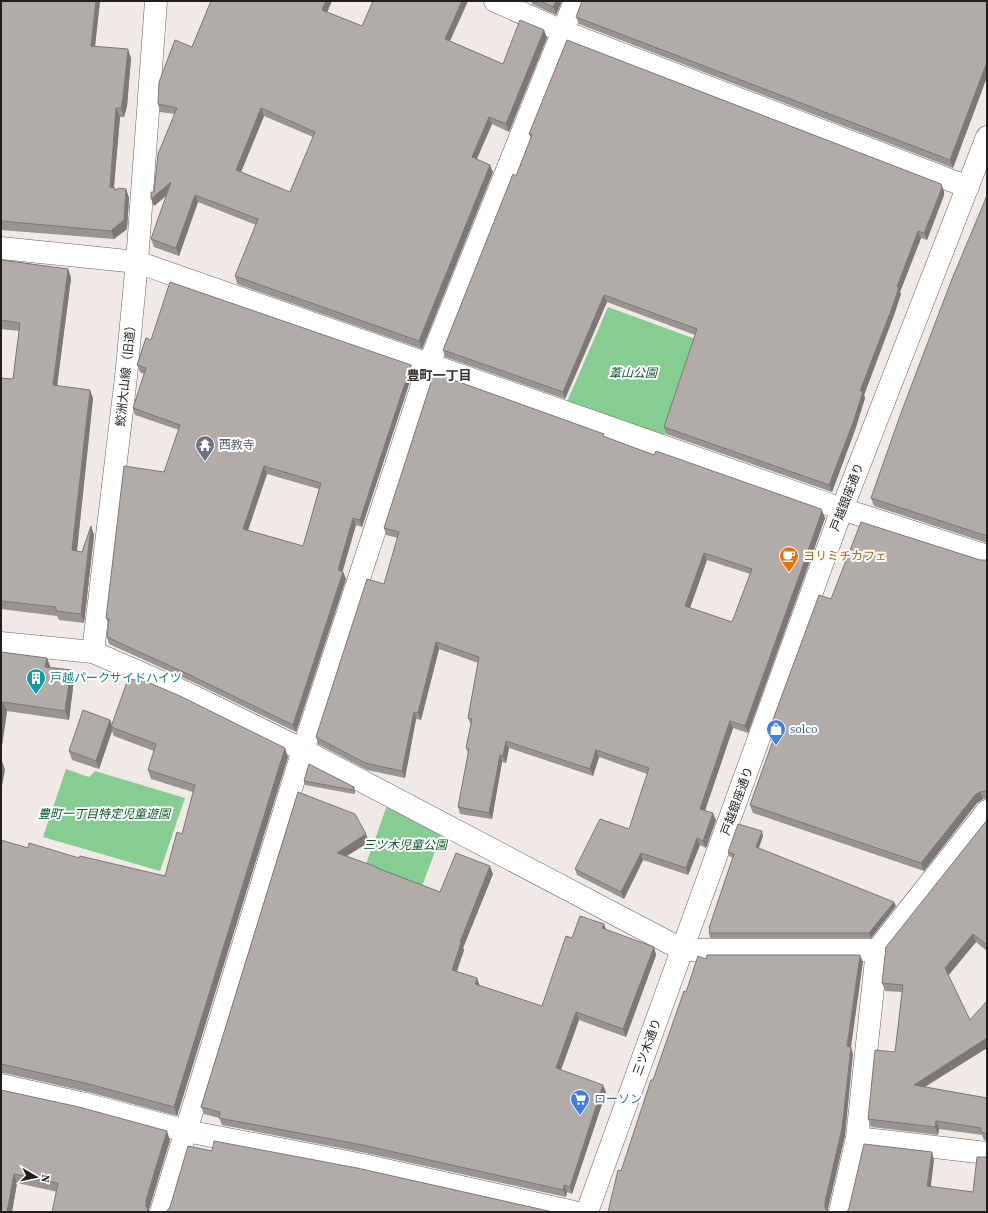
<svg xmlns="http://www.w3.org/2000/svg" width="988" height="1213" font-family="'Source Serif 4','Noto Sans JP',serif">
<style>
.green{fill:#86cd92}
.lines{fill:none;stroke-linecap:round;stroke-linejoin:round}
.street-casing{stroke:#68635f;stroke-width:23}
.secondary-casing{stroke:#68635f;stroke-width:23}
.street{stroke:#fff;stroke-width:22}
.secondary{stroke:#fff;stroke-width:22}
.wall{fill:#999490;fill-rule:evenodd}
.shaded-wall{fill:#7d7876}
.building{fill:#b2aca8;stroke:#7d7876;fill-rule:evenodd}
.labels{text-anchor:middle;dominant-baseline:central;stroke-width:4;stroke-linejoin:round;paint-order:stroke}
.street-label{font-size:12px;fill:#211f1e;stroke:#fff}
.park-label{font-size:12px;font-style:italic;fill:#055923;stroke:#fff}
.worship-label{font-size:12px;fill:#5b616d;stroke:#fff;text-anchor:start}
.food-label{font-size:12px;fill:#c56008;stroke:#fff;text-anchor:start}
.culture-label{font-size:12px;fill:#0d838f;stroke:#fff;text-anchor:start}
.shop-label{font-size:12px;fill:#366cbe;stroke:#fff;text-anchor:start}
.neighbourhood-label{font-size:13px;font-weight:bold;fill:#36312e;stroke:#fff}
</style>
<rect width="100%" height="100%" fill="#f0e9e5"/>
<!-- green -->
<g class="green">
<polygon points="608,307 698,340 663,439 566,404"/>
<polygon points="66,769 89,777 95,771 185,798 160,871 43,837"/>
<polygon points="389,800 443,830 422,886 366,864"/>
</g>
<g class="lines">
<defs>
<g id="street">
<polyline points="495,1 562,31 968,187"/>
<polyline points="1,248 137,262 842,509 987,556"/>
<polyline points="1,643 93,652 189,694 303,750 683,950 877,950"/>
<polyline points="93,652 126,377 137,262 156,1"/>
<polyline points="1,1085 85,1104 186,1131 363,1165 574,1212"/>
<polyline points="857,1138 987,1153"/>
<polyline points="161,1212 303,750 429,364 575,1"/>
<polyline points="840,1212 857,1138 877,950 987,811"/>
</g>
<polyline id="secondary" points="587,1212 842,509 987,137"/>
</defs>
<!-- street casing -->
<use href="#street" class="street-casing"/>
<!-- secondary casing -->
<use href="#secondary" class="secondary-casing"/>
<!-- street -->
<use href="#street" class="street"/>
<!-- secondary -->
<use href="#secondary" class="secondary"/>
</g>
<!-- wall -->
<g class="wall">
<polygon points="1,1 100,1 95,46 131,58 127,106 124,117 120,117 114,188 116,190 117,190 126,189 129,198 127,229 114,239 1,230"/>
<path d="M211,1H332L327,12L362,26L468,1L450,41L503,64L544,30L547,38L509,132L492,124L477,159L493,172L422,349L237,284L235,276L256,225L198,202L179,256L154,247L151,239L166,196L154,206V192L175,114L160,112L158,104L192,47ZM264,116L313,137L290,192L241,172Z"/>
<polygon points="531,1 562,1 556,15 532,4"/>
<polygon points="987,1 987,77 953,168 579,24 576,17"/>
<polygon points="529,134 944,191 944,195 927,240 921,238 900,292 901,294 894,315 864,395 865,398 855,430 832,492 666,434 664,427 695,335 607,302 565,399 445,357 443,350 516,176 531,138"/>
<polygon points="987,195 987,543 874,506 871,498"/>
<polygon points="1,260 68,269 71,278 57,386 93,398 77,551 82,552 91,526 94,535 84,623 59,620 57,616 1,609 1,378 13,379 19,331 1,329"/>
<path d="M151,340L413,372L362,527L356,525L342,571L343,572L346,579L296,732L195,683L109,644L107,637L109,625L106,618L164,472L179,430L135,415L133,408L144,374L140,372L137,365ZM267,474L319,489L303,546L248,530Z"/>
<path d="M605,437L654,455L822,511L825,518L805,575L748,733L733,728L705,811L716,820L706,848L700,845L688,875L643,860L624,899L577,875L575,869L629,829L647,774L599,757L593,776L509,748L506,763L502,762L492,819L460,814L458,807L468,753L466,748L471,725L468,718L478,663L439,649L421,720L416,719L405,778L367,770L318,744L316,737L384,584L398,538L386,535L384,528ZM707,560L750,574L732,622L690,608Z"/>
<polygon points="980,560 987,560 987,799 983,799 977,803 924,871 753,813 750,805 773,741 771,741 768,733 831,599"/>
<polygon points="1,652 47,658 50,667 71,670 74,679 69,720 7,711 1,752"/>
<polygon points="110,720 112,725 288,757 177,1116 88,1092 4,1073 1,1073 1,840 28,848 79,858 165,876 182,834 193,792 151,779 148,770 154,751 114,736 112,731 99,769 72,760 69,751"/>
<polygon points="309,764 355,792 354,794 305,785 304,781"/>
<polygon points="298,792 369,842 347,856 378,869 440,892 493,874 463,948 464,950 457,972 477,978 479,985 542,1006 572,938 604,924 606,930 654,947 656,955 626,1037 579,1020 561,1070 606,1092 572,1194 567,1192 566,1197 366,1153 222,1125 219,1118 204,1114 201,1107"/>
<polygon points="987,820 987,951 976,942 948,975 970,1020 987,1048 925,1087 987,1098 987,1141 984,1140 982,1135 939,1129 938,1135 871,1127 868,1119 895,1052 902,992 885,991 882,983"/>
<polygon points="763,836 759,848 896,906 871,938 710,938 709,933 710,931 709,928 733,858 729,856 728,852"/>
<polygon points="1,1090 170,1140 149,1209 149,1212 17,1183 12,1212 1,1212"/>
</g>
<!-- shaded-wall -->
<g class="shaded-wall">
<polygon points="96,1 100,1 94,55 91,46"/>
<polygon points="326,1 332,1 325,17 322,10"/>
<polygon points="462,1 468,1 447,47 445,39"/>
<polygon points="556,1 562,1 556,15 553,7"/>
<polygon points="544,30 547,38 509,132 506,124"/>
<polygon points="128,49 131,58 127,106 124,117 121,108"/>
<polygon points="987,62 987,77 953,168 950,160"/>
<polygon points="116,108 120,117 113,196 110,187"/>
<polygon points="261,108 264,116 239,177 236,170"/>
<polygon points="489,117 492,124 474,165 472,157"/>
<polygon points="490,165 493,172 422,349 419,341"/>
<polygon points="171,182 174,189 154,206 151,199"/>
<polygon points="941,184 944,191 944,195 927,240 924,233"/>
<polygon points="126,189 129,198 127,229 114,239 111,231"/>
<polygon points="195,195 198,202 179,256 176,248"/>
<polygon points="918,231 921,238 900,292 901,294 894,315 864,395 865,398 855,430 832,492 829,485 860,391 897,287"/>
<polygon points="68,269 71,278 56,394 53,385"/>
<polygon points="604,295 607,302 565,399 563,392"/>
<polygon points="411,365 413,372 362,527 360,520"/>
<polygon points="90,390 93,398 76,559 72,550"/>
<polygon points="264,466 267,474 246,536 243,529"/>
<polygon points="822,511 825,518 805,575 748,733 745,726"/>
<polygon points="353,518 356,525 341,577 338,570"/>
<polygon points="91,526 94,535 84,623 81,614"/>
<polygon points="704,553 707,560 688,613 685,606"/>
<polygon points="343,572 346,579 296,732 293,725"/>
<polygon points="436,642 439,649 421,720 418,713"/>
<polygon points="47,658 50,666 49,676 45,667"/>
<polygon points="71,670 74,679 69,720 65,711"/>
<polygon points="3,702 7,711 1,752 1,719"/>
<polygon points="414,712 416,719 405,778 402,771"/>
<polygon points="110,720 113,728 111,727 112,731 99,769 96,761"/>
<polygon points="730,721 733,728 703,816 700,809"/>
<polygon points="506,741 509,748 506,763 503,756"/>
<polygon points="285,748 288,757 177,1116 174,1107"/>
<polygon points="596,750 599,757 593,776 590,769"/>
<polygon points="500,755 502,762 492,819 489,813"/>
<polygon points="2,761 5,770 1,791 1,767"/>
<polygon points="354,787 355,792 354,794 353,790"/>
<polygon points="980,792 983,799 977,803 924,871 921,863 975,795"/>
<polygon points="713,813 716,820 706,848 703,841"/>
<polygon points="762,831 763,836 757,851 756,847"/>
<polygon points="366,834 369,842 340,860 337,853"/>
<polygon points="697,838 700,845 688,875 686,868"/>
<polygon points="641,853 643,860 624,899 621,892"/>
<polygon points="490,866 493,874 463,948 464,950 454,978 452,970 460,942"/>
<polygon points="894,902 896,906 871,938 869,933"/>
<polygon points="604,924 607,932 602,928"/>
<polygon points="973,934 976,942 948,976 945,968"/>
<polygon points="654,947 656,955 626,1037 623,1029"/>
<polygon points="860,955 863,962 851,1047 853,1054 845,1136 828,1209 828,1212 825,1208 825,1202"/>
<polygon points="477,978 480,986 475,984"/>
<polygon points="576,1012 579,1020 559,1075 556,1068"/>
<polygon points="987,1038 987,1048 916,1092 914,1085"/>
<polygon points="603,1085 606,1092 572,1194 570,1187"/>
<polygon points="936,1121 939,1129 938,1135 935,1127"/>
<polygon points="167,1131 170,1140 149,1209 149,1212 146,1206 146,1200"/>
<polygon points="932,1152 934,1160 930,1193 927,1186"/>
<polygon points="14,1174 17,1183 12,1212 7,1212"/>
<polygon points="564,1185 567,1192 566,1197 563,1190"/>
</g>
<!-- building -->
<g class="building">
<polygon points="1,1 96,1 91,46 128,49 123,97 121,108 116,108 110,187 115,188 115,190 117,190 118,188 126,189 124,220 111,231 1,221"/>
<path d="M211,1H326L322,10L362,26L373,1H462L445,39L503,64L520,20L544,30L506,124L489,117L472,157L490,165L419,341L235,276L258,219L195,195L176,248L151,239L171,182L151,199V192H154L158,154L177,108L158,104L159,82L175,40L192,47ZM261,108L315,132L290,192L236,170Z"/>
<polygon points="540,1 556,1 553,7"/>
<polygon points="582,1 987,1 987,62 950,160 576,17"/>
<polygon points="567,40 941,184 942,188 924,233 918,231 897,287 899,287 892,308 860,391 863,391 853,423 829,485 664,427 697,329 604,295 563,392 443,350 513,174 516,176 532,135 529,134"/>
<polygon points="987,195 987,536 871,498 901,413 952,279 984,203"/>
<polygon points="1,260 68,269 53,385 90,390 72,550 82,552 91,526 81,614 56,611 56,607 1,601 1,378 13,379 20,323 1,320"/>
<path d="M170,282L411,365L360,520L353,518L338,570L343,572L293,725L192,676L107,637L109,619L106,618L124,466L164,472L180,425L133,408L146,368L137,365L146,338L151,340ZM264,466L321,483L303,546L243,529Z"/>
<path d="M434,373L604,434L603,436L654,455L656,451L821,509L822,511L802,568L745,726L730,721L700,809L713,813L703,841L697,838L686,868L641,853L621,892L575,869L600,819L629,829L649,768L596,750L590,769L506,741L503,756L500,755L489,813L458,807L469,749L466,748L472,719L468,718L479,657L436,642L418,713L414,712L402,771L365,763L316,737L367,579L384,584L399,532L384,528ZM704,553L752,569L732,622L685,606Z"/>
<polygon points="861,522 980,560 987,560 987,791 980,792 975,795 921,863 750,805 775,735 768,733 819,595 831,599"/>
<polygon points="1,652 47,658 45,667 71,670 65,711 3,702 1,719"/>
<polygon points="128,679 145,681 180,696 285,748 174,1107 85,1083 1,1064 1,840 28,848 29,843 79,858 80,856 165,876 177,832 182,834 195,785 148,770 156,744 111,727"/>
<polygon points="83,710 110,720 96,761 69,751"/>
<polygon points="309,764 354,787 353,790 304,781"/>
<polygon points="298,792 355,814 366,834 337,853 377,867 377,868 440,892 456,853 490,866 460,942 461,943 452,970 477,978 475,984 542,1006 566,936 572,938 580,916 604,924 602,928 654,947 623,1029 576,1012 556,1068 603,1085 570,1187 564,1185 563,1190 363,1145 219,1118 220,1112 201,1107"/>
<polygon points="987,820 987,945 973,934 945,968 970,1020 987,1001 987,1038 914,1085 987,1098 987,1134 981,1132 981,1128 936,1121 935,1127 868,1119 875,1050 895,1052 903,985 882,983 886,947"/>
<polygon points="738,824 762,831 756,847 894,902 869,933 709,933 710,928 709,928 734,854 728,852"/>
<polygon points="707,955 860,955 847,1046 851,1047 842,1128 825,1202 825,1208 828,1212 608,1212 618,1170 621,1171 651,1080 653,1080 684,991 686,992 698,956 706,959"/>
<polygon points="1,1090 79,1107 167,1131 146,1200 146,1206 148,1211 150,1212 52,1212 58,1183 14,1174 7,1212 1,1212"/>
<polygon points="214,1141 357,1168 553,1212 166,1212 170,1207 188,1146 212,1151"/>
<polygon points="864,1144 932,1152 927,1186 973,1192 977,1157 987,1157 987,1212 847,1212 849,1208"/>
</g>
<!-- icons -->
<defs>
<symbol id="temple-pin" viewBox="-11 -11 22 30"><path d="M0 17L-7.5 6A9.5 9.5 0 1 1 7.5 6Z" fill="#6b7280" stroke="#fff"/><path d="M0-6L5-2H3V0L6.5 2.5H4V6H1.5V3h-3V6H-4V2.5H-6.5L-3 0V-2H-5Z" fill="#fff"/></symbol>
<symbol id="cafe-pin" viewBox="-11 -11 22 30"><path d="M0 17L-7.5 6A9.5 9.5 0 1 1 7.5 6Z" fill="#e8710a" stroke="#fff"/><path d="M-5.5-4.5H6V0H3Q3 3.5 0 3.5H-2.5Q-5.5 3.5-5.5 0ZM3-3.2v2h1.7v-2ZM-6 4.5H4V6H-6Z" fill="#fff"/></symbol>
<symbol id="building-pin" viewBox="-11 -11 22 30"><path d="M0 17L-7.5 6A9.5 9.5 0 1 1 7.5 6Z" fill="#0f9aa8" stroke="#fff"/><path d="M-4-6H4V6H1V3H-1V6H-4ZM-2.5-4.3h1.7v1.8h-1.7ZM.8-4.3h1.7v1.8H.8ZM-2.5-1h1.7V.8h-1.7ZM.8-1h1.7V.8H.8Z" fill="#fff"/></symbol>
<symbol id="shop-pin" viewBox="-11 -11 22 30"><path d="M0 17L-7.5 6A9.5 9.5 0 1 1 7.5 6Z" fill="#3f7fe0" stroke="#fff"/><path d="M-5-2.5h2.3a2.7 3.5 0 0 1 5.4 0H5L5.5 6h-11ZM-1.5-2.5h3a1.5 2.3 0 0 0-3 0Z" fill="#fff"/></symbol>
<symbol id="supermarket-pin" viewBox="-11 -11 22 30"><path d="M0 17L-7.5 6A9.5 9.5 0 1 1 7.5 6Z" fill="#3f7fe0" stroke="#fff"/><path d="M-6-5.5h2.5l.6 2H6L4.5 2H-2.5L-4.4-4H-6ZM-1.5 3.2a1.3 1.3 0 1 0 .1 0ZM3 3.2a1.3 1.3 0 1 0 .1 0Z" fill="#fff"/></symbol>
</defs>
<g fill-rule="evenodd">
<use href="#temple-pin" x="194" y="434" width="22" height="30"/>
<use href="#cafe-pin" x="778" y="545" width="22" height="30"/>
<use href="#building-pin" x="25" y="667" width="22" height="30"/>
<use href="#shop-pin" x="765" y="718" width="22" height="30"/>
<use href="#supermarket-pin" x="569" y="1088" width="22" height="30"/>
</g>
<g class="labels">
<!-- street labels -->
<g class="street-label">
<text transform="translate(126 373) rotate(-84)">鮫洲大山線（旧道）</text>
<text transform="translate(847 497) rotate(-69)">戸越銀座通り</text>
<text transform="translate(737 801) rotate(-70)">戸越銀座通り</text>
<text transform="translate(647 1047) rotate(-70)">三ツ木通り</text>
</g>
<!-- park labels -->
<g class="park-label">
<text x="633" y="373">葦山公園</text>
<text x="104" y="814">豊町一丁目特定児童遊園</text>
<text x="405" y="845">三ツ木児童公園</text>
</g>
<!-- worship labels -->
<g class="worship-label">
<text x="219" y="445">西教寺</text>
</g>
<!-- food labels -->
<g class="food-label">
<text x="803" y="556">ヨリミチカフェ</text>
</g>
<!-- culture labels -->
<g class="culture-label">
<text x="50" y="678">戸越パークサイドハイツ</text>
</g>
<!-- shop labels -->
<g class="shop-label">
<text x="790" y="729">solco</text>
<text x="594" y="1099">ローソン</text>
</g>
<!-- neighbourhood labels -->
<g class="neighbourhood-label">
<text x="439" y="375">豊町一丁目</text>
</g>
</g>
<!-- border -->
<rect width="988" height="1213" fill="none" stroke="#211f1e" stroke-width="4"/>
<!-- north arrow -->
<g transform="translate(36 1177) rotate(99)" stroke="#ffffff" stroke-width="3" paint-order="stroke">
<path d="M0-3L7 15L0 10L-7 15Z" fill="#211f1e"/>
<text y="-6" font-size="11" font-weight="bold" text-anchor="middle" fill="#211f1e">N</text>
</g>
</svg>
